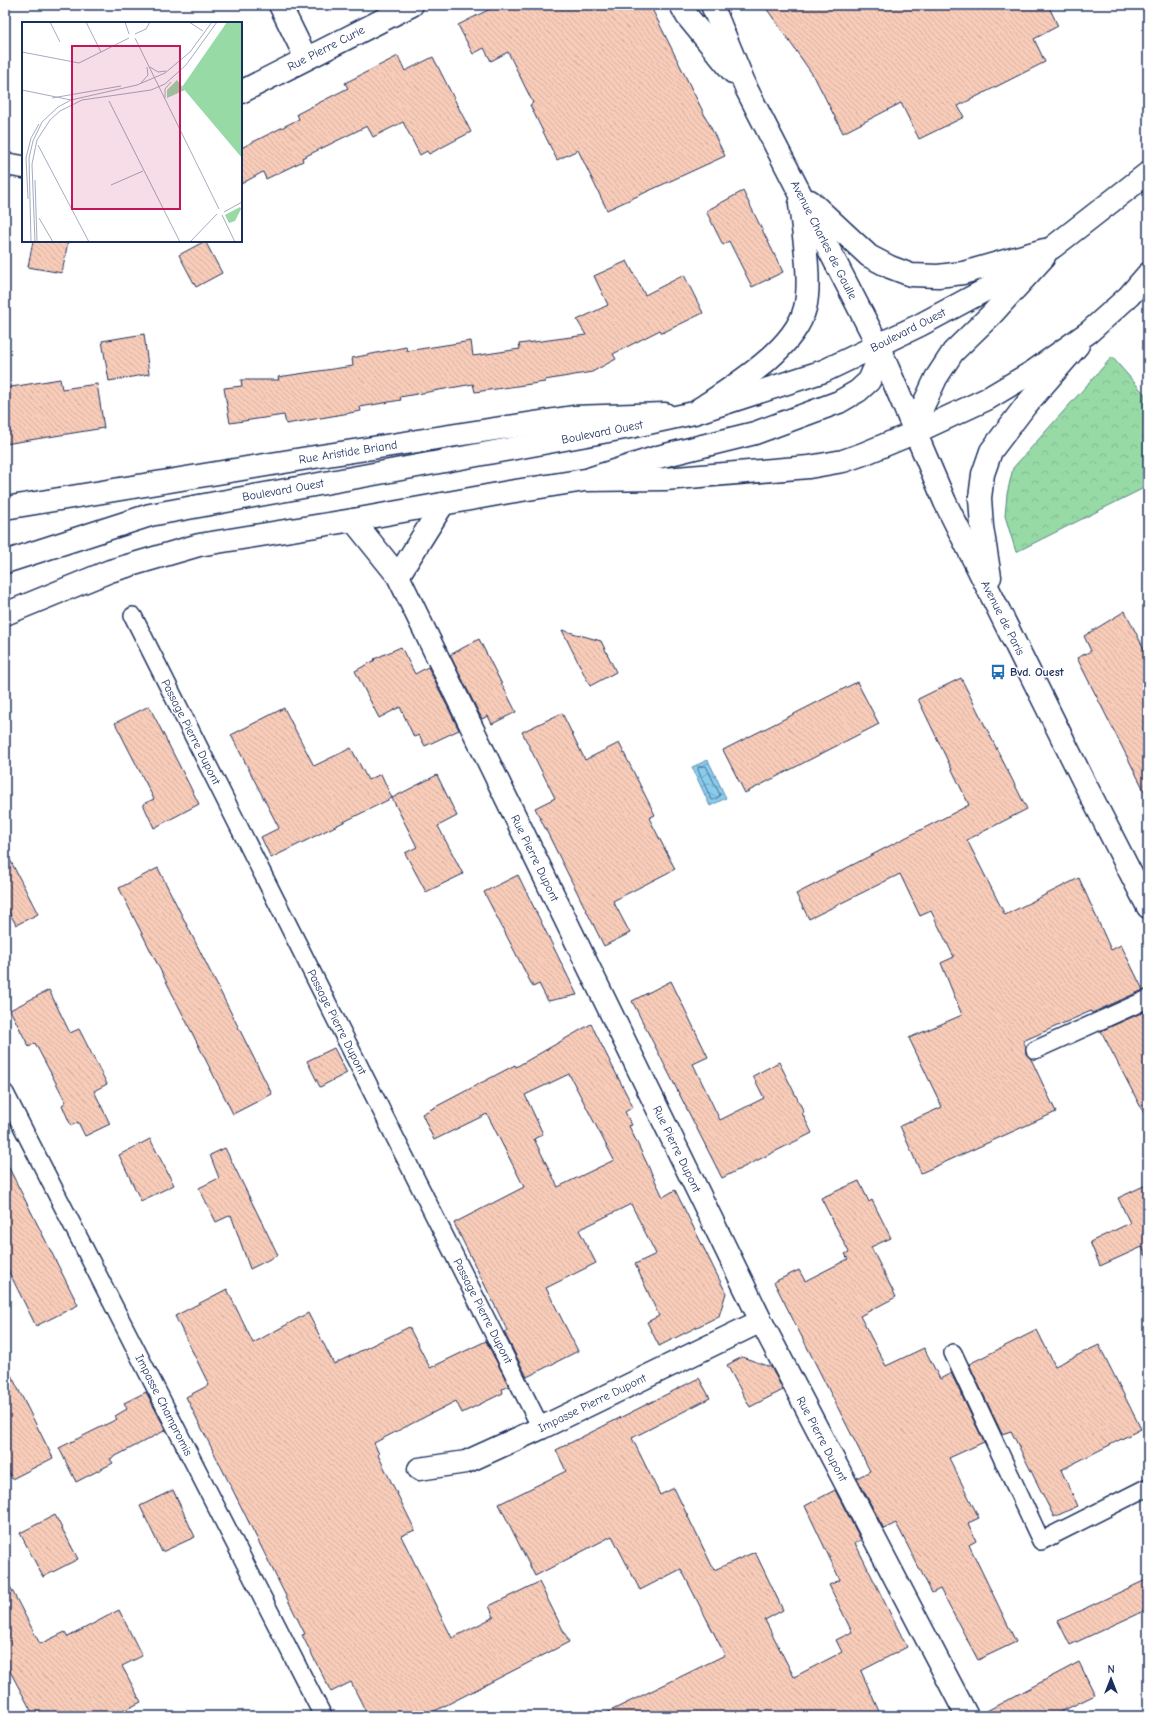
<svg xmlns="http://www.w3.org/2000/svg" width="1153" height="1721" font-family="'Comic Neue',sans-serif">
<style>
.park{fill:url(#park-crowns);stroke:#598482}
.water{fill:url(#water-waves);stroke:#5e8db3}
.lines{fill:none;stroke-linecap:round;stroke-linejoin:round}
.shore{stroke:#476e96;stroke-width:1}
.building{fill:url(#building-back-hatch);stroke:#1b2f5e;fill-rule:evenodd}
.lane-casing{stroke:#1b2f5e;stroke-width:20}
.street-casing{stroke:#1b2f5e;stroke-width:25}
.secondary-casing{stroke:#1b2f5e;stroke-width:25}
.primary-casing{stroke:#1b2f5e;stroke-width:25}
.lane{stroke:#fff;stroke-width:17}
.street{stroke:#fff;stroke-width:22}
.secondary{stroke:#fff;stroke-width:22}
.primary{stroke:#fff;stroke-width:22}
.labels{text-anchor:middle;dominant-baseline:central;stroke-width:3;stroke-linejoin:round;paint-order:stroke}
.street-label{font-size:12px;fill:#1b2f5e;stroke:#fff}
.poi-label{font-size:12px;font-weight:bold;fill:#1b2f5e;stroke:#fff;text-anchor:start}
.inset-road{fill:none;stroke:#a4acbf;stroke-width:1}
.view{fill:#c2185b;fill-opacity:0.15;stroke:#c2185b;stroke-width:2}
.inset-edge{fill:none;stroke:#1b2f5e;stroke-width:2}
</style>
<defs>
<pattern id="park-crowns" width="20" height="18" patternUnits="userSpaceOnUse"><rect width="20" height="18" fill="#97daa6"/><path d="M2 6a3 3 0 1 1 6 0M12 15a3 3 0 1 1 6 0" fill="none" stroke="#82bb91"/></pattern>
<pattern id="water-waves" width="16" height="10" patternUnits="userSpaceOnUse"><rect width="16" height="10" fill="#8acceb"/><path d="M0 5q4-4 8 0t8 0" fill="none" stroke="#70a6c2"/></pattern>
<pattern id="building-back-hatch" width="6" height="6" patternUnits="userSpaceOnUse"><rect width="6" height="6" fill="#f8ccb9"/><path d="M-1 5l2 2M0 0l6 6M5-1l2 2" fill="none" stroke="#d4b0a1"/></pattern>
</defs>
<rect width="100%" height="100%" fill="#fff"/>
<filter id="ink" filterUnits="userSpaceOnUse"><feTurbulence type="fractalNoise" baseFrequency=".025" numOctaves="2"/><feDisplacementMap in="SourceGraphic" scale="8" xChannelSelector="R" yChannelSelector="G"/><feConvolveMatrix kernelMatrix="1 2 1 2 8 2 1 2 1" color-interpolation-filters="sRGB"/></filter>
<g filter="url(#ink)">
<!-- park -->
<polygon class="park" points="1112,357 1148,398 1148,486 1016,552 1005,516 1007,494 1013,468"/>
<!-- water -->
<polygon class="water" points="708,760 726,798 710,806 692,767"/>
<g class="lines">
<!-- shore -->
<polygon class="shore" points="704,766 706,766 720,795 719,797 713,800 711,799 698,770 698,768"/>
</g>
<!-- building -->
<g class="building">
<polygon points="498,5 650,5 725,156 607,210 578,150 557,160 530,105 533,103 508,52 491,61 484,48 473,54 458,25"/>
<polygon points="764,5 1048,5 1058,26 1034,39 1045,62 958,106 964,117 919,139 901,103 843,133 815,78"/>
<polygon points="398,56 405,71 433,57 471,132 429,154 427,151 420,155 403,122 373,137 367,126 302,158 303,161 266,179 263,172 241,184 241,148 299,119 297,114 348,88 345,83"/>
<polygon points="743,191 783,272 752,287 729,241 723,245 706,211"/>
<polygon points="33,241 68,241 62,273 28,267"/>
<polygon points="205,241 222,273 196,287 179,255"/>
<polygon points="627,261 645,295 684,275 703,313 662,333 660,330 613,354 616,359 592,372 545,380 545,382 475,392 473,384 400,397 401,400 360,407 361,411 286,424 284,415 230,423 224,388 242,386 241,380 279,380 278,377 353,366 352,358 406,347 407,351 471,341 473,356 520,349 519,344 586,335 577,320 608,305 594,276"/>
<polygon points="144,334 149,374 109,381 102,341"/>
<polygon points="60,379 62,389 97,384 104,428 5,444 5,388"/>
<polygon points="1125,611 1148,657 1148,798 1077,658 1091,651 1084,636"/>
<polygon points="562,630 601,641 616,672 590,686"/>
<polygon points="479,639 516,712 492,724 488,716 482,719 450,655"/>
<polygon points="401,647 415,674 428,667 459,730 425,746 419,735 414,737 400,707 379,718 355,671 375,660 374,659"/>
<polygon points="961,678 1027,809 967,840 1005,915 1079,878 1111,950 1121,945 1143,990 1092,1013 1091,1011 1023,1041 1026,1047 1026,1054 1031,1059 1056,1112 921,1173 900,1126 942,1107 909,1038 962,1015 941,963 954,957 931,911 920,916 900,874 809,919 796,894 969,805 918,699"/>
<polygon points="857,682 879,724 745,793 723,750"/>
<polygon points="149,706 199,804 154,828 143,804 154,799 115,723"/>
<polygon points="284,708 314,766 351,748 368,780 381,774 392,798 271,858 261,837 279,828 231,735"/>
<polygon points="562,713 585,760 619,743 655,815 649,818 675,869 613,901 630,933 604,946 535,808 555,798 522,732"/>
<polygon points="437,775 457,816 438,826 463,874 426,892 405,853 417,847 392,798"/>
<polygon points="5,850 38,914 16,925 5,904"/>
<polygon points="158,868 272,1094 233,1114 119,888"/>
<polygon points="518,875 577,995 548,1001 539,984 533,987 484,892"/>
<polygon points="671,981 708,1057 693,1064 720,1120 764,1098 753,1076 779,1062 804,1112 802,1113 812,1133 722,1178 632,1001"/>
<polygon points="49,990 70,1033 79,1029 107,1084 94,1091 110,1124 85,1136 78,1122 71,1126 62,1105 66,1102 35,1043 29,1047 10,1010"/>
<polygon points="1148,1010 1148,1121 1101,1031"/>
<path d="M591,1024L633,1107L625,1112L632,1125L629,1126L663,1197L675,1190L726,1293L719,1316L659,1346L647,1322L659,1316L635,1264L656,1254L631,1204L579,1230L596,1263L546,1288L578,1351L527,1377L504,1332L507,1330L454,1223L524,1187L487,1114L434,1140L422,1114L515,1065L516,1067ZM569,1074L614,1160L558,1187L534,1139L543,1134L525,1095Z"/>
<polygon points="334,1048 347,1073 320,1087 307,1061"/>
<polygon points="150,1139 174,1185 141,1201 119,1155"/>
<polygon points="225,1148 278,1255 250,1269 231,1215 216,1222 199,1188 219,1178 210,1155"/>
<polygon points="5,1160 78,1305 36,1326 5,1264"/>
<polygon points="859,1181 869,1202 872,1200 891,1238 871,1247 896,1297 860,1316 886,1366 924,1348 940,1379 951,1373 984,1442 949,1458 979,1518 968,1523 976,1541 969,1545 1016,1642 978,1660 940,1589 932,1593 896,1523 884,1529 857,1478 870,1471 774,1282 799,1270 805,1281 848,1259 845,1254 849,1252 821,1198"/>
<polygon points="1148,1184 1148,1260 1142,1247 1100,1266 1090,1242 1130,1223 1118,1198"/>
<polygon points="227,1289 253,1343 308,1313 334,1364 409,1327 430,1368 486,1341 509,1386 502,1389 503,1393 462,1413 456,1401 374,1443 379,1454 378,1455 415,1530 401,1536 452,1638 494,1617 489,1606 539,1582 569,1642 425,1716 368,1716 351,1682 331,1692 302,1635 305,1634 186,1397 209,1385 175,1316"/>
<polygon points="1037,1330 1055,1366 1099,1345 1141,1429 1061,1470 1078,1506 1054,1517 1011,1431 1002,1434 969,1364"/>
<polygon points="742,1357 771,1367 783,1390 750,1407 727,1365"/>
<polygon points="5,1363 53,1458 12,1479 5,1465"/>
<polygon points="699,1378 710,1398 632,1438 660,1495 674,1488 714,1570 755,1552 783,1610 765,1620 794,1677 842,1652 836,1640 852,1632 829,1585 840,1580 805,1506 835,1490 861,1540 855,1543 907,1647 861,1671 881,1716 600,1716 725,1655 681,1569 640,1590 612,1536 535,1576 499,1504 566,1471 556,1450"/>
<polygon points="146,1392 166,1430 110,1459 113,1463 76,1482 59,1448 117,1419 115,1416 127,1409 124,1403"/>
<polygon points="173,1490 195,1537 162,1552 140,1506"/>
<polygon points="55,1515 78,1559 43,1577 20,1533"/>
<polygon points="5,1577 40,1644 65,1632 68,1637 119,1610 142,1656 122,1666 141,1702 113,1716 34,1716 5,1662"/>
<polygon points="1148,1579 1148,1609 1070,1645 1058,1621"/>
<polygon points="1079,1662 1095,1695 1052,1716 979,1716 979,1715"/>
</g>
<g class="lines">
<defs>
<g id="lane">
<polyline points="133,616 541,1428"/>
<polyline points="1035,1050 1148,999"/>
<polyline points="5,1093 323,1716"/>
<polyline points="953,1353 1041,1541 1148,1487"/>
</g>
<g id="street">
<polyline points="280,5 306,58"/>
<polyline points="241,92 412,5"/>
<polyline points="5,164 23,167"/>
<polyline points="5,508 308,458 573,417 665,414"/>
<polyline points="353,520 398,576 443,504"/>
<polyline points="398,576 761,1321 967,1716"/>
<polyline points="419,1469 466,1462 541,1428 761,1321"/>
</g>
<g id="secondary">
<polyline points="681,5 687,16 733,72"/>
<polyline points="712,5 747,90 878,345 945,502 1083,780 1148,907"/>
<polyline points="810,201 869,256 890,267 911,275 938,276 963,273 1044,250"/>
<path d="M701,408C734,386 795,349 805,308C812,281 803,232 800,204"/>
<polyline points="916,432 923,406 936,378 953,352 992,314 1044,257"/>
<polyline points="592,478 658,457 755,433 839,402 858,391 869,381 876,365 878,345"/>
<polyline points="990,577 982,527 980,498 983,474 991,451 1026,405 1078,345"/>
</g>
<g id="primary">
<polyline points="5,562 150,515 630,427 694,413 824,371 920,325 991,287 1053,247 1148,173"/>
<polyline points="5,614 110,571 199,545 353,520 509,492 585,480 665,479 809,467 843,461 863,454 916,432 987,399 1034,371 1089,332 1129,296 1148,274"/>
</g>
</defs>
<!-- lane casing -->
<use href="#lane" class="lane-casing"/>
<!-- street casing -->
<use href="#street" class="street-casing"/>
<!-- secondary casing -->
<use href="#secondary" class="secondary-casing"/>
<!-- primary casing -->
<use href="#primary" class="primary-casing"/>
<!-- lane -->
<use href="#lane" class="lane"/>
<!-- street -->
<use href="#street" class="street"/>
<!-- secondary -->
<use href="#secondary" class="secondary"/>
<!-- primary -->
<use href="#primary" class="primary"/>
</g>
</g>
<!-- icons -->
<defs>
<symbol id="bus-bare" viewBox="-9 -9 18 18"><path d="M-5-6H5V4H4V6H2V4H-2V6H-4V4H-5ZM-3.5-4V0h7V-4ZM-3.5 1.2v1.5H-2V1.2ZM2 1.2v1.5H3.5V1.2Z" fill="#1f6fb2" stroke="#fff" stroke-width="2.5" paint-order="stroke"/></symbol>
</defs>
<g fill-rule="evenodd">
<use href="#bus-bare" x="987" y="661" width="22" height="22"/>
</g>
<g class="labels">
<!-- street labels -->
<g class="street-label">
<text transform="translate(326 48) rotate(-27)">Rue Pierre Curie</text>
<text transform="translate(824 240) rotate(63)">Avenue Charles de Gaulle</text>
<text transform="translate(908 330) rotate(-27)">Boulevard Ouest</text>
<text transform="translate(602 432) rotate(-11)">Boulevard Ouest</text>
<text transform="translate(348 452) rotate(-9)">Rue Aristide Briand</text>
<text transform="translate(283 490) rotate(-10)">Boulevard Ouest</text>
<text transform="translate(1003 618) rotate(63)">Avenue de Paris</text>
<text transform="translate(191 732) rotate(63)">Passage Pierre Dupont</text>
<text transform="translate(535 858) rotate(64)">Rue Pierre Dupont</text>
<text transform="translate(337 1022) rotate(63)">Passage Pierre Dupont</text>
<text transform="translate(677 1149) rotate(64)">Rue Pierre Dupont</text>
<text transform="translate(483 1311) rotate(63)">Passage Pierre Dupont</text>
<text transform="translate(592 1403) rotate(-26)">Impasse Pierre Dupont</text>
<text transform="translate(164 1405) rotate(63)">Impasse Champromis</text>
<text transform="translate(822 1439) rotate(62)">Rue Pierre Dupont</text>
</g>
<!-- poi labels -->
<g class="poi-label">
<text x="1010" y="672">Bvd. Ouest</text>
</g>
</g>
<!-- overview -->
<g transform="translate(22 22)">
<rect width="220" height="220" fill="#fff"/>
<path d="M205,0H220V136L160,65Z" fill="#97daa6"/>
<path d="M155,58L163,68L145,76V68ZM218,185L219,187L213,199L207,201L203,193Z" fill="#97daa6"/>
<path class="inset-road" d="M28,0L38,20M64,0L79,30M103,0L107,12M167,0L181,9M113,12L124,7L128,0M113,16L197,187M0,30L57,41L107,16M128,45L136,50L144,49M119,61L126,53L125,45M0,68L49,78M30,76L99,64M143,76V67L149,60M87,79L158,220M16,123L67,220M13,158L15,220M89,163L121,149M6,177L4,136L9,116L17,102M202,190L220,180M200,193L213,220M17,196L31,220M9,220L7,136L11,119L20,100L36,85L49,78L115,63L143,51L168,30L190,0M13,220L10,142L15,118L28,98L38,89L60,78L129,68L143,62L164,43L195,0M168,220L195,192"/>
<path class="view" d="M50,24H158V187H50Z"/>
<rect width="220" height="220" class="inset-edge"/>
</g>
<!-- margin -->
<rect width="1153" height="1721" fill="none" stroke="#fff" stroke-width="20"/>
<rect x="10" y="10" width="1133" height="1701" fill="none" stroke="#1b2f5e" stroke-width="1.5" filter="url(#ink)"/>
<!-- north arrow -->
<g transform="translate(1111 1679)" stroke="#ffffff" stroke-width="3" paint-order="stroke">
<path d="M0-3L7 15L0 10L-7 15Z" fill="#1b2f5e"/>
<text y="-6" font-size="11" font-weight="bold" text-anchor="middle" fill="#1b2f5e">N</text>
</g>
</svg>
